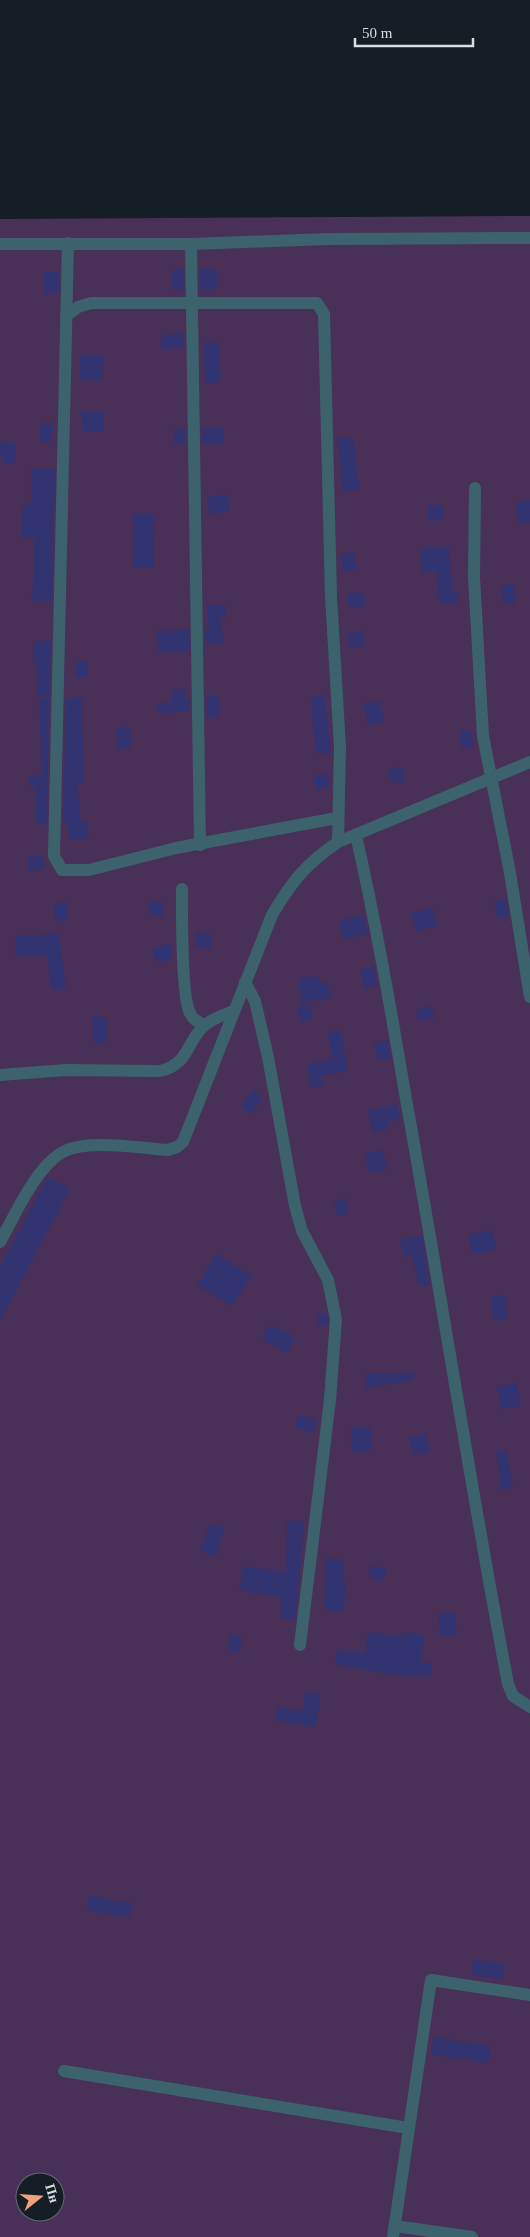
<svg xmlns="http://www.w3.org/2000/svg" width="530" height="2237" font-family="Georgia,serif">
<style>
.green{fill:#483058;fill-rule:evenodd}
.building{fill:#323371}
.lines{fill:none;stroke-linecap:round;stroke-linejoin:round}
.minor{stroke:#3c636d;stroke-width:12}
</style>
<rect width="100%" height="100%" fill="#151d25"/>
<!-- green -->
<path class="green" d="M530,216V2237H0V219ZM25,2182H55V2212H25Z"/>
<!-- building -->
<g class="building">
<polygon points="171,270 183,270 184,290 171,290"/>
<rect x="200" y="270" width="17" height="19"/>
<polygon points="44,272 59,272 59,292 44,293"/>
<polygon points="183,334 184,348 161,349 161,335"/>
<polygon points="218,342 221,382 206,383 203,343"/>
<polygon points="80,356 103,356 102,381 80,380"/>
<rect x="82" y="412" width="22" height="19"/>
<polygon points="41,423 53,423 52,442 40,442"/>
<polygon points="223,428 223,443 202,443 202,429"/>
<polygon points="186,429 186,444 174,444 174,430"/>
<polygon points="353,438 359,489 343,491 337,439"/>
<polygon points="0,442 16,443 16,463 4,463 4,457 0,457"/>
<polygon points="31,468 55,469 52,601 31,601 32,587 34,587 34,538 22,538 23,504 31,504"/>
<polygon points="228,495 230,511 209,514 207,497"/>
<polygon points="530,500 530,522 519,523 516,502"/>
<polygon points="427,506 442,506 443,519 428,520"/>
<polygon points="133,514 153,514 154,568 134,568"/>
<polygon points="449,547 452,589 456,589 458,603 440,604 436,571 422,572 420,549"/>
<polygon points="353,552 357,569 344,572 340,555"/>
<polygon points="514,585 515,604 503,604 502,586"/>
<polygon points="363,592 365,605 349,608 347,595"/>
<polygon points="225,604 226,618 221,618 223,642 205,644 205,630 209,630 206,605"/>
<polygon points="189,630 189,651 158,652 157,631"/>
<polygon points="362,631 365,645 350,648 347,634"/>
<polygon points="33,641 51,642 49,696 37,696 38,664 33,664"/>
<polygon points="75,662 88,662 88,677 76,677"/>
<polygon points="185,689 185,700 190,699 190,711 158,713 157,704 172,702 172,690"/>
<polygon points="218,695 220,716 207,718 206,697"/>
<polygon points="324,695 331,753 316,754 311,697"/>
<polygon points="39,698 49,698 47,823 36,823 36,788 30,788 29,775 42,775"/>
<polygon points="66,698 82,698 83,783 77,783 81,822 87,821 89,838 70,840 68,823 63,823"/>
<polygon points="380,701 384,722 368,725 364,704"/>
<polygon points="130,727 131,748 118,749 116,728"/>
<polygon points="471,730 473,748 461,748 459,731"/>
<polygon points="402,767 405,781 392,783 389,769"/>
<polygon points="327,774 330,787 316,790 313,776"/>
<polygon points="41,855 45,868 29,872 26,859"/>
<polygon points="506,899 509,916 497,918 494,901"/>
<polygon points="67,902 69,920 55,921 54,904"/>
<polygon points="149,902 163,902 164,916 150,916"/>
<polygon points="432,908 437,926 416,931 411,913"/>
<polygon points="364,916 367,934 343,939 339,921"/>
<polygon points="195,932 212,933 212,948 195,948"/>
<polygon points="59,934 66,989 51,989 47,955 15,956 15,936"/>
<polygon points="171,945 172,960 155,962 153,947"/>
<polygon points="374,967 377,985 364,988 361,970"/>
<polygon points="319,976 320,983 327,982 331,997 302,1003 298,979"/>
<polygon points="309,1004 312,1020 301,1023 297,1007"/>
<polygon points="432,1006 434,1018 419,1021 417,1009"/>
<polygon points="106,1017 107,1042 93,1043 92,1018"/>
<polygon points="341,1030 348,1071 321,1076 323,1085 311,1087 307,1065 333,1059 328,1032"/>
<polygon points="388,1040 391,1059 378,1061 374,1043"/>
<polygon points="253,1090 263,1098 251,1114 241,1106"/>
<polygon points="397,1105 400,1120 387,1122 388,1129 372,1132 368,1110"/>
<polygon points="383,1150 387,1169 369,1173 365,1154"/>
<polygon points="48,1177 70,1189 0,1321 0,1266"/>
<polygon points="346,1198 349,1213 337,1216 334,1200"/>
<polygon points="493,1230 496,1249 472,1254 469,1234"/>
<polygon points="422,1236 430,1284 419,1286 412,1256 404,1257 400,1240"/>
<polygon points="217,1254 251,1276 232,1306 197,1285"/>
<polygon points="504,1295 508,1318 494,1320 491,1297"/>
<rect x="317" y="1314" width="10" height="12"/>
<polygon points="270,1324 295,1337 287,1353 262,1339"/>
<polygon points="365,1373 414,1373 414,1380 365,1388"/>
<polygon points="517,1383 520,1406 501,1409 497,1386"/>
<polygon points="299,1415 316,1421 312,1433 295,1427"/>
<polygon points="351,1427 371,1427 371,1451 352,1451"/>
<polygon points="425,1434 430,1452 413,1455 409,1437"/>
<polygon points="507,1451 513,1488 501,1490 496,1452"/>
<polygon points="287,1520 304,1522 295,1619 281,1618 282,1598 239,1590 243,1566 286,1572"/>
<polygon points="210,1524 225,1529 216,1556 200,1551"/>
<polygon points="326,1558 344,1560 342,1581 346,1582 343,1612 324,1610"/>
<polygon points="370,1566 386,1568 384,1580 369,1578"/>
<polygon points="454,1612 457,1635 441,1637 438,1615"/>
<polygon points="368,1632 402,1637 403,1633 424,1635 421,1662 432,1663 430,1677 390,1674 335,1664 337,1650 365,1653"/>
<polygon points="229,1635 242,1637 240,1652 228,1651"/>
<polygon points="305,1692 321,1694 316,1727 275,1720 278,1708 303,1711"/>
<polygon points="89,1896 132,1903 130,1917 87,1911"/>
<polygon points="474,1960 504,1964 502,1979 472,1975"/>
<polygon points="434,2037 490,2046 488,2063 431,2054"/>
</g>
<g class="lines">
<!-- minor -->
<g class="minor">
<polyline points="68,243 54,856 62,870 89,870 176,848 337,818"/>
<polyline points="0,244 191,244 327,239 530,238"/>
<polyline points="191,244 200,845"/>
<polyline points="66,316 78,307 91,303 317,303 324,314 331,597 340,747 338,842"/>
<polyline points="475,488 474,577 483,736 510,873 530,997"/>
<path d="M356,835C376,923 391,1011 406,1099C441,1294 471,1490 508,1684L513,1696L530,1707"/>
<path d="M182,889C182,913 181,996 190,1013C193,1020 198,1022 205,1025"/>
<polyline points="245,982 255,1001 268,1057 295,1206 302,1231 328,1280 336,1319 330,1400 300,1645"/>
<path d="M0,1075L65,1070L160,1071C190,1064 186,1041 205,1025C212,1019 224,1015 233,1011"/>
<path d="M0,1242C15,1215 35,1169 61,1153C85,1138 140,1148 168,1150L177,1147L183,1142L272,915C292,881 306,864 338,842L530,762"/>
<polyline points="64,2071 408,2128"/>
<polyline points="395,2226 472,2237"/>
<polyline points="393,2237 431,1980 530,1995"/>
</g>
</g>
<!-- north arrow -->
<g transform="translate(40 2197) rotate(73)"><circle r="24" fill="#151d25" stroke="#636a71"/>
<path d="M0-4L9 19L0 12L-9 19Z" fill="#f1a17d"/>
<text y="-8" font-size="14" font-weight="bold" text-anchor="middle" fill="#d9dee3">Пн</text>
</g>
<!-- scale -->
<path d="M355 38v8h118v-8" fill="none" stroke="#d9dee3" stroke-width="2.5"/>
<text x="362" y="38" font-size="15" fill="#d9dee3" stroke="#151d25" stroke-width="4" paint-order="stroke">50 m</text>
</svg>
